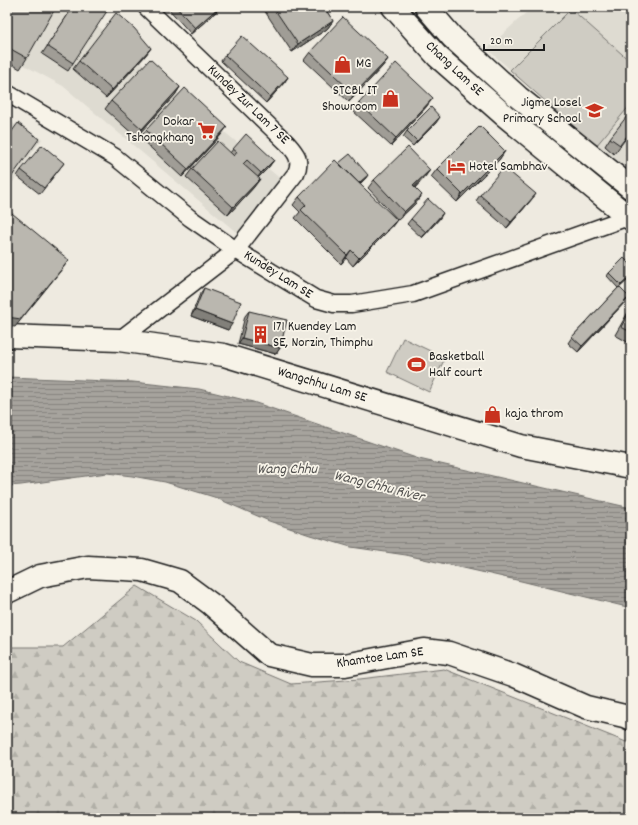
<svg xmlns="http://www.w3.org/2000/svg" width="638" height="825" font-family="Dekko,sans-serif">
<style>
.built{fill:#dedbd1}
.green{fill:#cfccc3;stroke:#767470}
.forest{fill:url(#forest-firs);stroke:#767470}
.water{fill:url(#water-rules);stroke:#6f6d69}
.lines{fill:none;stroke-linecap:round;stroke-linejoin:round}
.street-casing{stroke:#1c1c1c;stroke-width:19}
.secondary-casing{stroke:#1c1c1c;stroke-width:25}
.street{stroke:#f7f3e8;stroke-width:16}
.secondary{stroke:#f7f3e8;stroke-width:22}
.wall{fill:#a09d96;stroke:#1c1c1c}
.shaded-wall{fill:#82807a;stroke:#1c1c1c}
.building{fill:#bab7af;stroke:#1c1c1c}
.labels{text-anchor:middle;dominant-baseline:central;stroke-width:3.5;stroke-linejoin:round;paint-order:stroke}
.poi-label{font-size:14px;fill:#1c1c1c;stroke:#f7f3e8;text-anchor:start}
.street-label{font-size:14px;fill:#1c1c1c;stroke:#f7f3e8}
.water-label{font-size:15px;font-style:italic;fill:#535250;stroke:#f7f3e8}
</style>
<defs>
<pattern id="forest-firs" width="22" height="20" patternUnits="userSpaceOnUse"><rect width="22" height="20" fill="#cfccc3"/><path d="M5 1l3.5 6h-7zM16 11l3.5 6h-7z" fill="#b1afa7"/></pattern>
<pattern id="water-rules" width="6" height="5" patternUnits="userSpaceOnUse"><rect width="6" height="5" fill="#a6a39d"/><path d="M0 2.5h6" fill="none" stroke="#86847f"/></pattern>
</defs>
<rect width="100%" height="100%" fill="#eeeae0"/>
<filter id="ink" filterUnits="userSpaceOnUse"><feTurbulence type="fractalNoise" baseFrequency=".025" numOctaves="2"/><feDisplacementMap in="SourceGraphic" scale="8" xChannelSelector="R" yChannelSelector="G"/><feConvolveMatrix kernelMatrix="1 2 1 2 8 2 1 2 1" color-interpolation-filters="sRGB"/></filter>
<g filter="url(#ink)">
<!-- built -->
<g class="built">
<polygon points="7,7 55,7 92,21 283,181 242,237 63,86 7,56"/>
<polygon points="532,7 631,7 631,175 602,151 487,49"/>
<polygon points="7,120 42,139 7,191"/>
</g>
<!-- green -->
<g class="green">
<polygon points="571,9 631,62 631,104 596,146 510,70"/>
<polygon points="403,338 445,358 429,392 387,372"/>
</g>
<!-- forest -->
<polygon class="forest" points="137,586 196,621 239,662 291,684 360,679 444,669 631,744 631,818 7,818 7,647 63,647"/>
<!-- water -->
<polygon class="water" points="7,377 133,382 199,389 253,402 419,459 631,508 631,608 521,581 406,555 351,547 310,535 269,521 214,497 165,482 132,476 107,473 21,485 7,486"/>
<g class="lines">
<defs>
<g id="street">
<polyline points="7,93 115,157 190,218 236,250 316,299 334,304 352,304 413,294 631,216"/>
<path d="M119,340L236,250L296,173C302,160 296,153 287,143L146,7"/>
</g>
<g id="secondary">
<polyline points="393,7 437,56 504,115 631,219"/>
<polyline points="426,7 452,37 518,97 631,188"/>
<polyline points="7,336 119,340 224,355 521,446 631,467"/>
<polyline points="7,592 40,576 88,567 142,570 180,581 211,604 269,655 312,665 345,665 424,650 449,653 513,675 586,707 624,716 631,719"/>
</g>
</defs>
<!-- street casing -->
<use href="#street" class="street-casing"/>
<!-- secondary casing -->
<use href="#secondary" class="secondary-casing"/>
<!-- street -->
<use href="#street" class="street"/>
<!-- secondary -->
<use href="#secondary" class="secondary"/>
</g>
<!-- wall -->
<g class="wall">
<polygon points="7,7 27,58 20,69 7,61"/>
<polygon points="73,7 73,63 68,71 42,54"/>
<polygon points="167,7 220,7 218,10 191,34"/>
<polygon points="262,7 324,7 333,21 327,29 292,52"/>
<polygon points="625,7 631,7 631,11"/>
<polygon points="151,48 145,56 106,98 73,69 79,61"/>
<polygon points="310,52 388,59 382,67 349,102 304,60"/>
<polygon points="225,55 288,77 284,83 266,103 221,61"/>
<polygon points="180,87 175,95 136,137 105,109 111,101"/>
<polygon points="359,103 427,106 391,146 353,111"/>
<polygon points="631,120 631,132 614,154 605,146 610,138"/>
<polygon points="436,123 413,146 403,137 407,131"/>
<polygon points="146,130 221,135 182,177 140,138"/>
<polygon points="233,149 274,160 268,168 258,178 254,187 228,215 186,177 192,169 230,153"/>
<polygon points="631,149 631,160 626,156"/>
<polygon points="505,151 499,160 457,202 431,177 437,169"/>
<polygon points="64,163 40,194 17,176 21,170"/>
<polygon points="339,163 366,178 360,184 391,228 353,266 346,258 341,264 295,218 300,212 293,205 299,197"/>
<polygon points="430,170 424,178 415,188 416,203 398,220 368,188 374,180"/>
<polygon points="480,195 532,199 507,228 476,201"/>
<polygon points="440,218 422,238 407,224 411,219"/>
<polygon points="609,273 631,277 619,288 625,302 578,352 568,343 572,337 618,288 607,276"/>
<polygon points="204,288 228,330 191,316 200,294"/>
<polygon points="631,307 631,344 615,335"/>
<polygon points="249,311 280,348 276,354 238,344 245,316"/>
</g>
<!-- shaded-wall -->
<g class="shaded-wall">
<polygon points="219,7 220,7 218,10 191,34 195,28"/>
<polygon points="333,21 327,29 292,52 298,44"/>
<polygon points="151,48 145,56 106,98 112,90"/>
<polygon points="388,59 382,67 349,102 354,94"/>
<polygon points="288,77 284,83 266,103 270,97"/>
<polygon points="180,87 175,95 136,137 142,129"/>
<polygon points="433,98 427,106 391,146 396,138"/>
<polygon points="440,117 436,123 413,146 417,141"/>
<polygon points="227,127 221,135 182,177 188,169"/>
<polygon points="505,151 499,160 457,202 462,194"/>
<polygon points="274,160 268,168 255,181 261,173"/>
<polygon points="430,170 424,178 407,194 413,186"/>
<polygon points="368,175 366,178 354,188 356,185"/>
<polygon points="260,179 254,187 228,215 233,207"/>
<polygon points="536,194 532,199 507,228 511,222"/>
<polygon points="422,195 416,203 398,220 404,212"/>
<polygon points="443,213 440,218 422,238 426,232"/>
<polygon points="397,220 391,228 353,266 359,258"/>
<polygon points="351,250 346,258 341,264 347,255"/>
<polygon points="69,260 63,268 15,327 7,326 7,317"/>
<polygon points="631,276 631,277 619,288 621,285"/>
<polygon points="629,297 625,302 578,352 582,346"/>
<polygon points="195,310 232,324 228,330 191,316"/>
<polygon points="242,338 280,348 276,354 238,344"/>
</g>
<!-- building -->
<g class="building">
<polygon points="7,7 56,7 27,58 7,47"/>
<polygon points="73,7 101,7 107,11 73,63 47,46"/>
<polygon points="176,7 219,7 195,28"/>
<polygon points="273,7 324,7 333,21 298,44"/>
<polygon points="116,13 134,28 151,48 112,90 79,61"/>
<polygon points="343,17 388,59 354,94 310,52"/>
<polygon points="242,36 288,77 270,97 225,55"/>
<polygon points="150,59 180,87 142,129 111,101"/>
<polygon points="396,63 433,98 396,138 359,103"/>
<polygon points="185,88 227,127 188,169 146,130"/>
<polygon points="431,107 440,117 417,141 407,131"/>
<polygon points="627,116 631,120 631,131 620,145 610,138"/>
<polygon points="18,123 39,139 7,183 7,138"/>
<polygon points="480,126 505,151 462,194 437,169"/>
<polygon points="246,134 274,160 261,173 247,160 243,164 260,179 233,207 192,169 218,141 234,156 237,152 233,149"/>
<polygon points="42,145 64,163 44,188 21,170"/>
<polygon points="408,147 430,170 413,186 422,195 404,212 374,180"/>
<polygon points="350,154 368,175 359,183 339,163"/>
<polygon points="335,160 397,220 359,258 351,250 347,255 301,210 306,205 299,197"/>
<polygon points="504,167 536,194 511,222 480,195"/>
<polygon points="428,199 443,213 426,232 411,219"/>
<polygon points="7,209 69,260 21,319 7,317"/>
<polygon points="624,258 631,265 631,276 621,285 609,273"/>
<polygon points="619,287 629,297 582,346 572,337"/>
<polygon points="204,288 241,302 232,324 195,310"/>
<polygon points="631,309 631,332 621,327"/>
<polygon points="249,311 287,320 280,348 242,338"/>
</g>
</g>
<!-- icons -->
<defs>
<symbol id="shop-bare" viewBox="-9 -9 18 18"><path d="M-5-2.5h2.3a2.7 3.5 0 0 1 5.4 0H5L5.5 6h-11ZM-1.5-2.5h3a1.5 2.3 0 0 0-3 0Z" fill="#c8321e" stroke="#f7f3e8" stroke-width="2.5" paint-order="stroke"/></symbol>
<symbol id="school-bare" viewBox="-9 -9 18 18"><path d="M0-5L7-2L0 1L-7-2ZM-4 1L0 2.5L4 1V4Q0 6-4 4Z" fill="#c8321e" stroke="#f7f3e8" stroke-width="2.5" paint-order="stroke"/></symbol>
<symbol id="supermarket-bare" viewBox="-9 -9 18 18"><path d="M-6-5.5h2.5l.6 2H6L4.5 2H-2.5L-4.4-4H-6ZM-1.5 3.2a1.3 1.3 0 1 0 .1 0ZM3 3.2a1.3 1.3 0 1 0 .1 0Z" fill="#c8321e" stroke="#f7f3e8" stroke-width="2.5" paint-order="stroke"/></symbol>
<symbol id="hotel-bare" viewBox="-9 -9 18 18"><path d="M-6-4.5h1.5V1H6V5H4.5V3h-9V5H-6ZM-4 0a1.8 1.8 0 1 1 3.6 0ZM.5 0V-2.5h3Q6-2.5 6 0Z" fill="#c8321e" stroke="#f7f3e8" stroke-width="2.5" paint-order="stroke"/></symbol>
<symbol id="building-bare" viewBox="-9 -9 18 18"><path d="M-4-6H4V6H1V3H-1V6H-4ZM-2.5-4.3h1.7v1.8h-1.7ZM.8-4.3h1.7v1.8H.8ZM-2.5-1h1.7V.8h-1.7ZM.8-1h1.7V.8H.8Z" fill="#c8321e" stroke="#f7f3e8" stroke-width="2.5" paint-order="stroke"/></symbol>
<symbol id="stadium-bare" viewBox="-9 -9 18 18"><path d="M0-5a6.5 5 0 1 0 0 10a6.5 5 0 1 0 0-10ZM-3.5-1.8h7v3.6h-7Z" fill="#c8321e" stroke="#f7f3e8" stroke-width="2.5" paint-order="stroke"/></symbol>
</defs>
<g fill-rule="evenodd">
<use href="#shop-bare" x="330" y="52" width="25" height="25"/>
<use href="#shop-bare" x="378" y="86" width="25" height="25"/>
<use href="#school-bare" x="582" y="98" width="25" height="25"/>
<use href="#supermarket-bare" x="194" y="118" width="25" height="25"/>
<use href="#hotel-bare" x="444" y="154" width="25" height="25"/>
<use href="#building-bare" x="248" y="322" width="25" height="25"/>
<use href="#stadium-bare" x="404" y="352" width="25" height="25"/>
<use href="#shop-bare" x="480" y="402" width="25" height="25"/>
</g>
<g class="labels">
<!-- poi labels -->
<g class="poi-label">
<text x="356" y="64">MG</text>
<text x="377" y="91" text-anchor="end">STCBL IT<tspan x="377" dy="16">Showroom</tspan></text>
<text x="581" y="103" text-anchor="end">Jigme Losel<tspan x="581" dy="16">Primary School</tspan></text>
<text x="194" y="122" text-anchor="end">Dokar<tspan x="194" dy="16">Tshongkhang</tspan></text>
<text x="469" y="167">Hotel Sambhav</text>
<text x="273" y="327">171 Kuendey Lam<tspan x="273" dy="16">SE, Norzin, Thimphu</tspan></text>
<text x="429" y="357">Basketball<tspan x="429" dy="16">Half court</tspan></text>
<text x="505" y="414">kaja throm</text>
</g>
<!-- street labels -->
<g class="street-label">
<text transform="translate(454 69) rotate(43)">Chang Lam SE</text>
<text transform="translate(248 105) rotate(44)">Kundey Zur Lam 7 SE</text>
<text transform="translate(278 275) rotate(32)">Kundey Lam SE</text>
<text transform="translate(322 385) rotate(17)">Wangchhu Lam SE</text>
<text transform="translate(380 658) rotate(-8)">Khamtoe Lam SE</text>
</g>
<!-- water labels -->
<g class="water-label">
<text x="287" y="470">Wang Chhu</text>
<text transform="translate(379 487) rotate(14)">Wang Chhu River</text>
</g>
</g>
<!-- margin -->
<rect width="638" height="825" fill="none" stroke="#f7f3e8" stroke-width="24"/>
<rect x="12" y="12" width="614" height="801" fill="none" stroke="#1c1c1c" stroke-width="1.5" filter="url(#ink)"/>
<!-- scale -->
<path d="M484 44v6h60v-6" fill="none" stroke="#1c1c1c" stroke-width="2"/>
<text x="490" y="44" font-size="12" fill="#1c1c1c" stroke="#f7f3e8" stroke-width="3" paint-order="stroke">20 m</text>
</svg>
